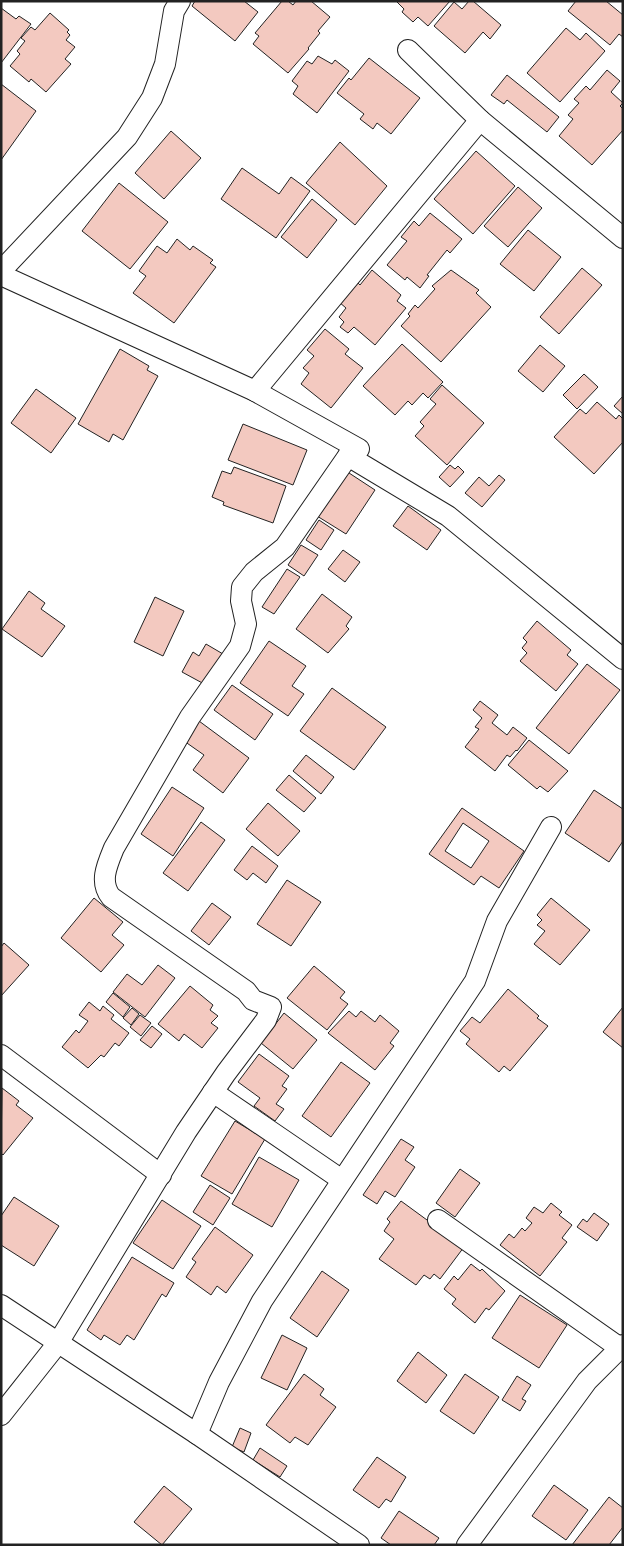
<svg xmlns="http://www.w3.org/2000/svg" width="624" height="1546" font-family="Quicksand,sans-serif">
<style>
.building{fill:#f3c9c0;stroke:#222;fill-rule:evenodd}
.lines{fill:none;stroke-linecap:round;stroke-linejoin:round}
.street-casing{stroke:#222;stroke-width:22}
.street{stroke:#fff;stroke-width:20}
</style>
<rect width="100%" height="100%" fill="#fff"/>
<!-- building -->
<g class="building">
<polygon points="195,1 244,1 258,12 235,41 192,6"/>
<polygon points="282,1 288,1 293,5 296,1 311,1 330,17 318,31 320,33 308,48 309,49 288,73 253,44 259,36 255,33"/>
<polygon points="396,1 450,1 428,26 418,17 413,22 402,12 404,9"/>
<polygon points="469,1 473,1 501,25 490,39 483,32 465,53 434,26 454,2 462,9"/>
<polygon points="576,1 606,1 623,15 623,37 619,34 610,45 568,11"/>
<polygon points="1,8 16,19 19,16 31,24 1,63"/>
<polygon points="50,13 69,30 67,32 70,35 66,40 75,47 65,59 71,64 46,92 31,79 29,82 10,66 20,54 17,51 25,41 21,38 31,27 35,30"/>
<polygon points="566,28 580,40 586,33 605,51 560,102 527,73"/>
<polygon points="318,56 332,64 335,60 349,71 317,113 293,94 298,86 292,81 307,61 312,64"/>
<polygon points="369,58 420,98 391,134 377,123 373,129 360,119 364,114 337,93 349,78 351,80"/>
<polygon points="607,70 620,81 611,92 623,103 620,106 623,109 623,130 592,165 559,136 573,119 568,115 579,103 574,99 586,86 590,90"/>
<polygon points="507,75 559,117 547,132 507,100 504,104 491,95"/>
<polygon points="1,84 36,111 1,160"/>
<polygon points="171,131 201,158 164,199 135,173"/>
<polygon points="340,142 387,186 355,225 306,183"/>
<polygon points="476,151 515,186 473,234 434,199"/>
<polygon points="242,168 279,194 291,177 310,191 276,238 221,199"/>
<polygon points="119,183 168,222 130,269 82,231"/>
<polygon points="518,187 542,208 508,247 484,226"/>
<polygon points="312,199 337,220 307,258 281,237"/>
<polygon points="430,213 462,239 450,253 447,250 427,275 429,276 420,288 407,277 405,280 387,265 407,241 401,237 414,221 419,226"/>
<polygon points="528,230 561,257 534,291 500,264"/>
<polygon points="177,239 190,250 193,246 213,260 210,263 216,267 174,323 133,293 146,276 139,271 157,246 167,253"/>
<polygon points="582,268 602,285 559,334 540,317"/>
<polygon points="372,270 401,295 397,301 406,308 375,345 354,327 348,333 340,327 344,322 339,317 346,308 339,302 357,282 360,285"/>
<polygon points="451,270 479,290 476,293 491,307 441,362 401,326 410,316 408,314 415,305 418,308 435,289 432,286"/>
<polygon points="325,329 349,349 345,354 363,368 331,408 301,384 309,373 303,368 314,356 307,350"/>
<polygon points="402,344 443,382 428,398 423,393 412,405 408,401 395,415 363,386"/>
<polygon points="540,345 565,366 543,392 518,371"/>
<polygon points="120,349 149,366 147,370 158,376 123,440 113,434 109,442 78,424"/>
<polygon points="584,374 598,387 577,409 563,395"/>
<polygon points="442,385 484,423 447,465 415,436 424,426 420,422 436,404 430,399"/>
<polygon points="36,389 76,418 51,453 11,423"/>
<polygon points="623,396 623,414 614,406"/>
<polygon points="597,402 616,419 619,415 623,419 623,442 594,474 554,437 580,409 586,414"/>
<polygon points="243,424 307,450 293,485 228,460"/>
<polygon points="450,465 455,469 458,466 464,472 450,487 439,477"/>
<polygon points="234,467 286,486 273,523 223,505 224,502 212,497 222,471 231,474"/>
<polygon points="346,471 375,490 346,534 317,516"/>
<polygon points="499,475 505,480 482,507 465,493 479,477 489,486"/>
<polygon points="408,506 441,530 427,550 393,526"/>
<polygon points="319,520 334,530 321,550 306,540"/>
<polygon points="301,545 318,555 304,576 288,565"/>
<polygon points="343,550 360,562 345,582 328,569"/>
<polygon points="287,569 300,577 274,614 262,607"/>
<polygon points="29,591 45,603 41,609 65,626 42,657 2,629"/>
<polygon points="322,594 352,617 346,626 349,629 328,653 296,629"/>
<polygon points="155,597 184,611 163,656 134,642"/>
<polygon points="537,621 571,650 567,655 578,664 556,691 520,661 527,653 522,648 527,642 523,638"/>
<polygon points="269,641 306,666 292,686 304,694 288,716 240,683"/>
<polygon points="206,644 223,654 206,685 182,672 193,652 199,656"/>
<polygon points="587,664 620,690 569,754 536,728"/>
<polygon points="232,685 273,714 255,740 214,710"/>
<polygon points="332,688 386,727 354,770 300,731"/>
<polygon points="480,701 498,715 492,723 507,735 513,727 527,738 517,751 516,750 510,757 507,755 495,771 465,747 479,729 475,727 482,718 473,710"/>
<polygon points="199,721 249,758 223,793 193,770 204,755 184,741"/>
<polygon points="529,740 568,771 548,792 540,786 537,789 508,765"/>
<polygon points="306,755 334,777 321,794 293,771"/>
<polygon points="289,775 316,798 304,812 276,790"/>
<polygon points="172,787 204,808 173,856 141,834"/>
<polygon points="594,790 623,809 623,841 609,862 565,833"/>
<polygon points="268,803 300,831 278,856 246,829"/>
<path d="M462,808L524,851L499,888L481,876L474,885L429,854ZM463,823L489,841L471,868L445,851Z"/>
<polygon points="201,822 225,840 188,891 163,873"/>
<polygon points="252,846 278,866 266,883 253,873 247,880 234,870"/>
<polygon points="287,880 321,902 291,946 257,924"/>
<polygon points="94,898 123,922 112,935 124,945 101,972 61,938"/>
<polygon points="551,898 590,930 560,965 534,944 545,931 537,925 542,920 537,915"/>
<polygon points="212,903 231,917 209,945 191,931"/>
<polygon points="4,943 29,965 1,996 1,947"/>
<polygon points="158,965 175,978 145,1017 113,992 127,974 142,985"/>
<polygon points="314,966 345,992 340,998 348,1004 327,1030 287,998"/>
<polygon points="190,986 213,1005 210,1010 218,1016 211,1023 218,1028 202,1048 184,1034 179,1041 158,1024"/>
<polygon points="508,989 539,1016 537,1018 548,1026 510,1071 504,1066 499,1072 466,1044 470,1039 460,1031 472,1017 480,1023"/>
<polygon points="113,993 130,1007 123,1017 106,1002"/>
<polygon points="89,1002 100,1011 103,1006 114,1015 111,1019 129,1033 119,1046 115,1043 104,1057 101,1055 88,1068 62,1047 76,1030 79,1033 88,1021 79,1015"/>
<polygon points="623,1007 623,1048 603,1032"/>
<polygon points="132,1008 139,1014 131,1025 123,1018"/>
<polygon points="349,1011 356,1017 361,1011 375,1022 380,1015 399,1031 390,1043 394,1046 375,1070 328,1033"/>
<polygon points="284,1013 317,1040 293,1069 261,1043"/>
<polygon points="140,1015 151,1023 141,1036 130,1027"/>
<polygon points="152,1026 162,1034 151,1048 140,1040"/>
<polygon points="259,1054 289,1076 282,1086 287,1089 276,1104 284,1109 275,1121 254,1106 260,1098 238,1082"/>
<polygon points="341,1062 370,1083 331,1137 302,1116"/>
<polygon points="2,1088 19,1101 16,1105 33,1118 3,1155 1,1153"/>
<polygon points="235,1121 265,1139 232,1194 201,1176"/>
<polygon points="401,1139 414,1147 405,1160 415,1167 395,1197 385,1191 377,1204 363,1195"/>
<polygon points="259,1157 299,1180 272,1227 232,1204"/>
<polygon points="460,1169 480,1183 455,1217 436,1203"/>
<polygon points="210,1185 230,1198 213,1225 193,1212"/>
<polygon points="14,1197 59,1226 34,1266 1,1245 1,1216"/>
<polygon points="162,1200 201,1226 173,1269 133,1243"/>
<polygon points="401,1201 464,1247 440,1279 434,1274 430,1279 424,1275 416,1285 379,1259 394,1239 384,1231 390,1222 387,1219"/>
<polygon points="551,1203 562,1212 559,1215 572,1225 562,1238 567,1242 540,1276 500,1245 509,1234 514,1238 522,1228 525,1231 532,1223 526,1218 534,1207 543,1213"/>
<polygon points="594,1213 609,1224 597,1241 577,1227 583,1219 587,1222"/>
<polygon points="215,1227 253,1255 226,1293 217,1286 211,1295 186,1277 196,1262 192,1259"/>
<polygon points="132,1257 174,1283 166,1297 162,1294 134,1340 127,1335 120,1345 104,1335 101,1340 87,1330"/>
<polygon points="471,1264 480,1271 482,1269 505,1291 489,1310 486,1308 475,1323 452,1304 456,1299 444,1289 454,1276 458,1280"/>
<polygon points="322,1271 349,1290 317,1337 290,1318"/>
<polygon points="520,1295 567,1325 539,1368 492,1338"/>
<polygon points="282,1335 307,1348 287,1390 261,1378"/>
<polygon points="418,1352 447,1375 426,1403 397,1381"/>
<polygon points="304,1374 324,1389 320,1395 336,1407 308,1445 295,1437 290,1443 266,1425"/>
<polygon points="465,1374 499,1397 474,1434 440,1411"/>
<polygon points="517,1376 531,1385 522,1399 526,1401 520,1411 502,1400"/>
<polygon points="240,1428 251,1433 244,1452 232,1447"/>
<polygon points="260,1448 287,1466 280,1477 253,1460"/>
<polygon points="377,1457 406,1477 391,1502 386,1499 379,1508 353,1490"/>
<polygon points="554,1485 588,1510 566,1540 532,1516"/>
<polygon points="164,1486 192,1509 162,1545 134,1522"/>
<polygon points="609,1497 623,1508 623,1527 609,1545 572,1545"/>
<polygon points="399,1511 439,1538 434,1545 391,1545 381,1538"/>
</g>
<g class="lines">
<defs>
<g id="street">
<polyline points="408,50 480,120 623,238"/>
<polyline points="1,271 127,137 152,98 165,64 174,11 180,1"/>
<polyline points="1,275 255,391 359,449 348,456 448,516 623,659"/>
<polyline points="255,391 480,120"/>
<polyline points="1,1055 161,1175"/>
<polyline points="213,1092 342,1180"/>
<polyline points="438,1220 620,1348"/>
<polyline points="1,1305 197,1434 359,1545"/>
<path d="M1,1415L58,1343L186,1132L226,1073L266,1020L271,1007L253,1000L246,991L111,897C99,882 107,865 114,848L190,717L240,646L246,624L241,601L242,587L254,572L285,547L348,456"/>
<polyline points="197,1434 219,1382 262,1301 475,981 497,921 551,827"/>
<polyline points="467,1545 587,1381 623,1345"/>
</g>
</defs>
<!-- street casing -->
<use href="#street" class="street-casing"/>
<!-- street -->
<use href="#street" class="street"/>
</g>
<!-- border -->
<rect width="624" height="1546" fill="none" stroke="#222222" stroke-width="5"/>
</svg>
